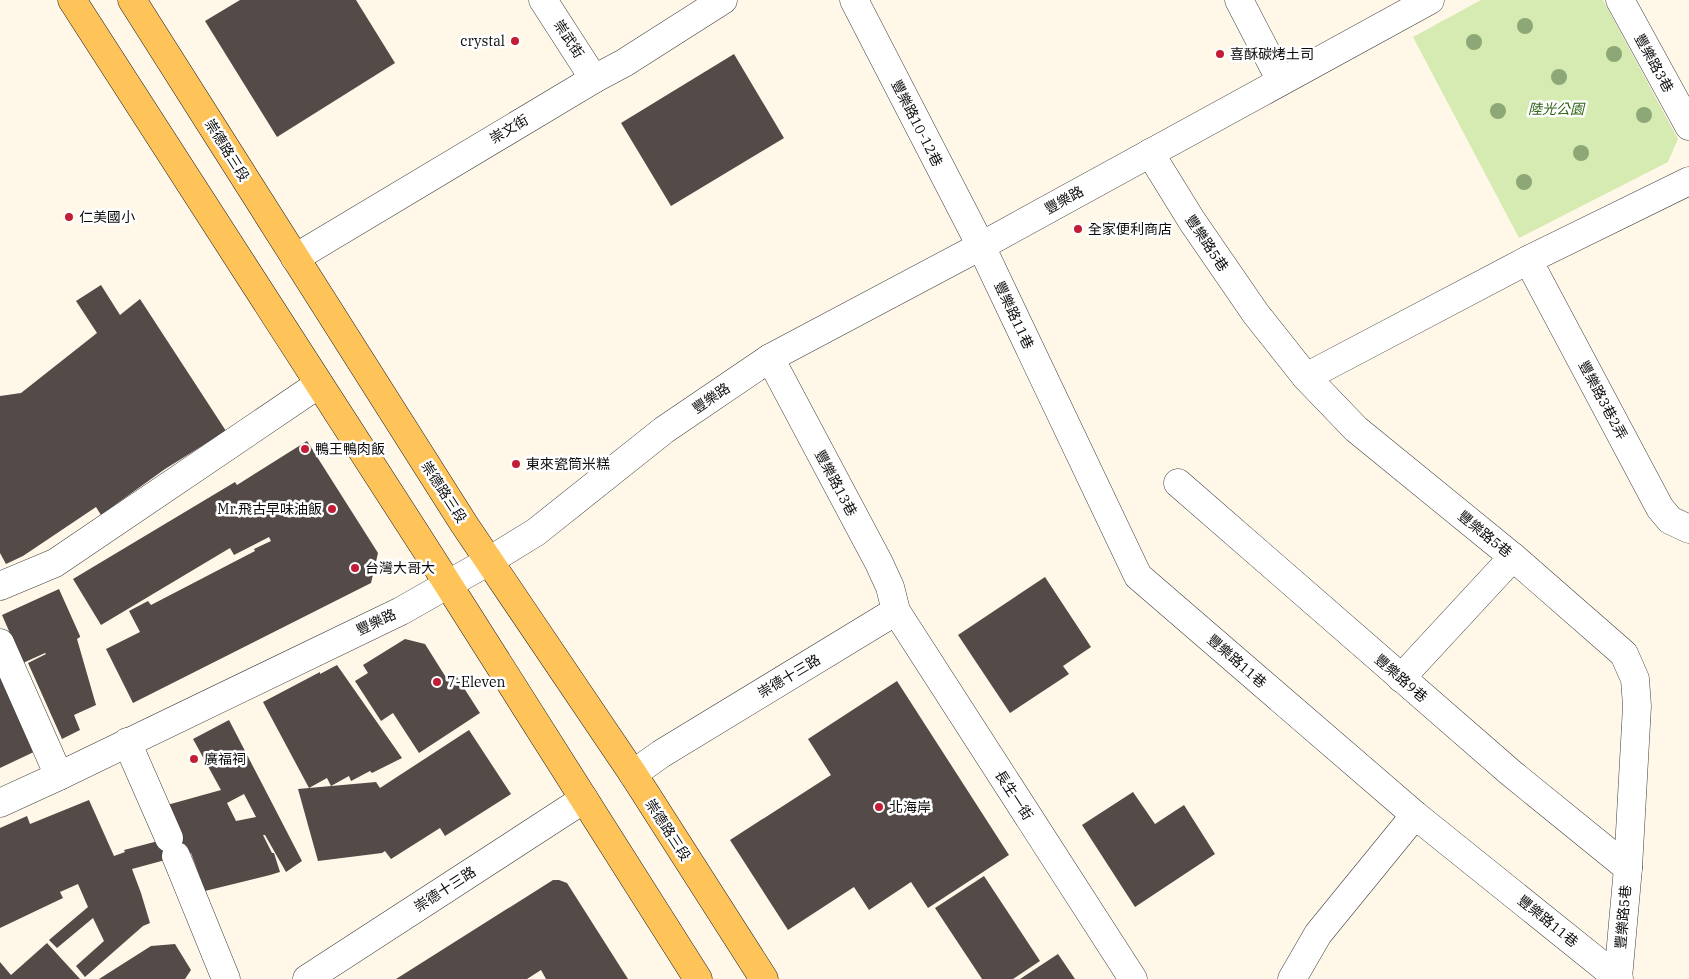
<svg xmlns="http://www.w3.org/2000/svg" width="1689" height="979" font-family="'IBM Plex Serif','Noto Sans TC',serif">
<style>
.green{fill:#d5ebb1}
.building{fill:#544a47;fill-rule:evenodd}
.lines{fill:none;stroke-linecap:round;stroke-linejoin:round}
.minor-casing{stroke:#3e3e3e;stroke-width:29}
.major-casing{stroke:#1c1c1c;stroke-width:29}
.minor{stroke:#fff;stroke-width:28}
.major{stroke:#ffc459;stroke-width:28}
.tree{fill:#8ea776}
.poi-dot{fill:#c21c36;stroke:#fff;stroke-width:2}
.labels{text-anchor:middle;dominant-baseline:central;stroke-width:5;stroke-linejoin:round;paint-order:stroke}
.street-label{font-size:14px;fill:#0b0b0b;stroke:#fff}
.poi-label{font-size:14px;fill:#0b0b0b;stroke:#fff;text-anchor:start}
.park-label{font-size:14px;font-style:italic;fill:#316518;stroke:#fff}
</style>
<rect width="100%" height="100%" fill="#fff8e9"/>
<!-- green -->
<polygon class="green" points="1481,0 1603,0 1678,139 1668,162 1519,238 1413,37"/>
<!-- building -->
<g class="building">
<polygon points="240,0 356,0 395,63 277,137 205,21"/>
<polygon points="734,54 784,138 671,206 621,123"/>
<polygon points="101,285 120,315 140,299 226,431 165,469 101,515 96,507 23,556 6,564 0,553 0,396 21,393 97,333 76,301"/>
<polygon points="307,441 378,553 371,583 133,703 106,649 140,632 129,611 148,601 151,605 255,551 254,549 271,541 269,537 234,555 230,548 101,625 73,579 235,482 237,485"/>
<polygon points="1045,577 1091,647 1063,666 1069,674 1010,713 958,635"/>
<polygon points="59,589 80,636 80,637 77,639 96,705 74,715 80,730 62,739 28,663 46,654 45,653 23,663 2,615"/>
<polygon points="405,639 425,644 447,679 455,674 480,713 419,753 393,713 381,721 355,681 368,673 363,665"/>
<polygon points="337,665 402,758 372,773 370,771 351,781 349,776 331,786 327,778 309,788 376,782 380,788 469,730 511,794 445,836 440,828 391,859 385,851 382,853 318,861 298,789 309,788 263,702 320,672 320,674"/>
<polygon points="0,666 38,750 0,768"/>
<polygon points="897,681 1009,855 928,908 911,882 869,910 854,887 788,930 730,840 831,775 808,739"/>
<path d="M229,720L302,861L286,872L265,835H263L272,853H274L280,872L270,875L205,891L191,853L132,869L141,893L150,923L143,926L85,977L76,966L104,941L93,918L57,948L49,940L88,907L78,884L60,892L63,898L0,928V828L27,816L30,824L89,800L114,856L125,852L124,850L177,836L167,805L221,790L193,739ZM244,794L256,817L236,821L227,803Z"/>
<polygon points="1133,792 1155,824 1184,805 1215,854 1135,907 1082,825"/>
<polygon points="984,876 1040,961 1013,979 982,979 935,908"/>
<polygon points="553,880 559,880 567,883 628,979 546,979 541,970 527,979 396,979"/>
<polygon points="47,943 80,979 0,979 0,962 11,975"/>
<polygon points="175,944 191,970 185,979 99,979 151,946"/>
<polygon points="1058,954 1075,979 1020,979"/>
</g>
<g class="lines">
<defs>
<g id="minor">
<polyline points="543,0 594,79"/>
<polyline points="854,0 981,246 1138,576 1415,815 1619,979"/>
<polyline points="1239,0 1281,81"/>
<polyline points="1620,0 1689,126"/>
<polyline points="1150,153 1192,221 1256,314 1306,377 1356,429 1513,557 1624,654 1635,679 1637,706 1628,868 1618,978"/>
<polyline points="295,258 594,79 624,63 723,0"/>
<polyline points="1528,260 1660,508 1670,520 1689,529"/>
<polyline points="770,358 879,563 890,587 896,611 1133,979"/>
<polyline points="1306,377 1528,260 1689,181"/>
<polyline points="1178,483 1511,773 1628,868"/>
<polyline points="0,586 55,563 319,384"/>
<polyline points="0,643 59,776"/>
<polyline points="1401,678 1513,557"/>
<polyline points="127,742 169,838"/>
<polyline points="633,774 661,754 896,611"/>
<polyline points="0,803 59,776 401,611 489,561 536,532 664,430 770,358 981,246 1430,0"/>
<polyline points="176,856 226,979"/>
<polyline points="307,979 584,799"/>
<polyline points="1292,979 1318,934 1415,815"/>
</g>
<g id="major">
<polyline points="72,0 425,548 698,979"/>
<polyline points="132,0 464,524 633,774 764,979"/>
</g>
</defs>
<!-- minor casing -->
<use href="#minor" class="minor-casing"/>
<!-- major casing -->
<use href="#major" class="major-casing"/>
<!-- minor -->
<use href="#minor" class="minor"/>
<!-- major -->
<use href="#major" class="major"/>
</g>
<!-- trees -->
<g class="tree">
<circle cx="1525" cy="26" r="8"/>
<circle cx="1474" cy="42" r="8"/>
<circle cx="1614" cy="54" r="8"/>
<circle cx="1559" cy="77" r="8"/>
<circle cx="1498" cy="111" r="8"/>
<circle cx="1644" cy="115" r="8"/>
<circle cx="1581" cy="153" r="8"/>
<circle cx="1524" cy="182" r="8"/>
</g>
<!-- markers -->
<g class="poi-dot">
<circle cx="515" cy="41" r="5"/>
<circle cx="1220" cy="54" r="5"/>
<circle cx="69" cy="217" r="5"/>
<circle cx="1078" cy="229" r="5"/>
<circle cx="305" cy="449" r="5"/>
<circle cx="516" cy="464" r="5"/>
<circle cx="332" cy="509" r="5"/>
<circle cx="355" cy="568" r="5"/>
<circle cx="437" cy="682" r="5"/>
<circle cx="194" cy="759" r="5"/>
<circle cx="879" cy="807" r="5"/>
</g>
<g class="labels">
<!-- street labels -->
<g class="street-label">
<text transform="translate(569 39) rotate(57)">崇武街</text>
<text transform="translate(1654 63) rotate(61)">豐樂路3巷</text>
<text transform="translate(917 123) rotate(63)">豐樂路10-12巷</text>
<text transform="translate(509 129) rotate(-31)">崇文街</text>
<text transform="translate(227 150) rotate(58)">崇德路三段</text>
<text transform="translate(1064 200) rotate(-29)">豐樂路</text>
<text transform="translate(1207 243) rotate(56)">豐樂路5巷</text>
<text transform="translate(1014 315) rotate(65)">豐樂路11巷</text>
<text transform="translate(711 398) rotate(-34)">豐樂路</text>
<text transform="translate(1603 400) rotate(62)">豐樂路3巷2弄</text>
<text transform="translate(836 483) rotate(62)">豐樂路13巷</text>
<text transform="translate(444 492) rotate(57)">崇德路三段</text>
<text transform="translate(1485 534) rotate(39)">豐樂路5巷</text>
<text transform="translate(376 622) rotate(-25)">豐樂路</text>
<text transform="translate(1237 661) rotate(41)">豐樂路11巷</text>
<text transform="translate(789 676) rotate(-31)">崇德十三路</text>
<text transform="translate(1401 678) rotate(41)">豐樂路9巷</text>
<text transform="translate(1014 795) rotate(57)">長生一街</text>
<text transform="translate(668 830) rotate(57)">崇德路三段</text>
<text transform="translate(445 889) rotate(-33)">崇德十三路</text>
<text transform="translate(1623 917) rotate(-85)">豐樂路5巷</text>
<text transform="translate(1548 921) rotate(39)">豐樂路11巷</text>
</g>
<!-- poi labels -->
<g class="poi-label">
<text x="505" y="41" text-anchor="end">crystal</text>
<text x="1230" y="54">喜酥碳烤土司</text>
<text x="79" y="217">仁美國小</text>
<text x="1088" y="229">全家便利商店</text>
<text x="315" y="449">鴨王鴨肉飯</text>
<text x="526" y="464">東來瓷筒米糕</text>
<text x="322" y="509" text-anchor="end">Mr.飛古早味油飯</text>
<text x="365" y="568">台灣大哥大</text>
<text x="447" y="682">7-Eleven</text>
<text x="204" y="759">廣福祠</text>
<text x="889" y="807">北海岸</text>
</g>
<!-- park labels -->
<g class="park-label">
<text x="1556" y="109">陸光公園</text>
</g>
</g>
</svg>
